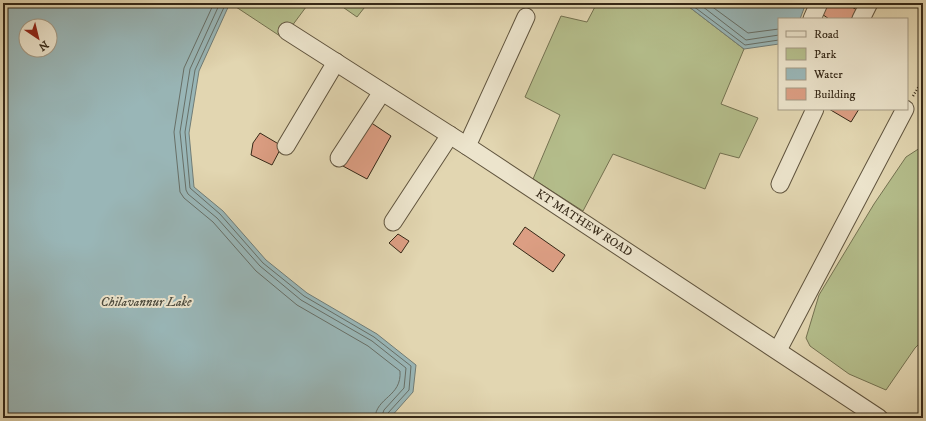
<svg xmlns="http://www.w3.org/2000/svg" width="926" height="421" font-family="'IM FELL DW Pica',serif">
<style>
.green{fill:#b4bd8b;stroke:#747251}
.water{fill:#99b6b7;stroke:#717d77;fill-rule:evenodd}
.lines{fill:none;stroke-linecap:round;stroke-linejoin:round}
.shore{stroke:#676f67;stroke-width:1}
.building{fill:#dc9e83;stroke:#352817}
.street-casing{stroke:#60543e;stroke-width:19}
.path{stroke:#352817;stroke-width:2.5;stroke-dasharray:1 2;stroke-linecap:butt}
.street{stroke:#ece4cc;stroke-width:17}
.labels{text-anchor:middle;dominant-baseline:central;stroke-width:4;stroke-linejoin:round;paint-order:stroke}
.street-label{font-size:12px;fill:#352817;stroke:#ece4cc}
.water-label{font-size:13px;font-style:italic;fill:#4e4c3f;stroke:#ece4cc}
</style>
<rect width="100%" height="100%" fill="#e2d6b1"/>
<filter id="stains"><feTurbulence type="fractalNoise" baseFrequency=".005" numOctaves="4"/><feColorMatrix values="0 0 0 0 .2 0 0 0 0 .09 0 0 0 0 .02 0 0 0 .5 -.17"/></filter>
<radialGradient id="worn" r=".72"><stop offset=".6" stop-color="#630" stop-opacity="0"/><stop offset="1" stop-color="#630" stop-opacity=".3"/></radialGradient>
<!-- green -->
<g class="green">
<polygon points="230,3 309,3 283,38"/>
<polygon points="337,3 368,3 357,17"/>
<polygon points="597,3 684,3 744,49 721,104 758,118 739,158 720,153 705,189 613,154 583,211 533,179 560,115 525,97 561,16 587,22"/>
<polygon points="923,146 923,248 919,257 923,260 923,340 915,348 886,390 849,374 810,346 806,338 819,295 874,204 906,157"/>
</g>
<!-- water -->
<g class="water">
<path d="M3,3H230L199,71L189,133L194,187L223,211L266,260L307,293L377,334L416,365L413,392L390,418H3ZM26,26H50V50H26Z"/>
<polygon points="684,3 806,3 800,19 779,19 779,44 744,49"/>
</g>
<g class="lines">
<!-- shore -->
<g class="shore">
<path d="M214,3L184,68L174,132L180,192L184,198L213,222L256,271L297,305L368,346L400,371C402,397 376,397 375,418"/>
<polyline points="220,3 190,69 180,132 186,190 188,194 217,218 260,266 301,300 372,341 406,368 404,388 384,410 381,418"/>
<polyline points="226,3 195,70 185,132 190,188 220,214 263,263 304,296 374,337 411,366 409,390 388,413 386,418"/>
<polyline points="689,3 745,45 779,40"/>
<polyline points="698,3 746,40 779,35"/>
<polyline points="707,3 748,33 779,29"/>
</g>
</g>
<!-- building -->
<g class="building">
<polygon points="824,3 845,3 857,10 851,19 829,19 819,12"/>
<polygon points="850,3 860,3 857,8"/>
<polygon points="829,109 859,109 851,122"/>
<polygon points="370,122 391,136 367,179 341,165"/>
<polygon points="260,133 282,146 272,165 251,155 253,143"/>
<polygon points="525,227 565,255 553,272 513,244"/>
<polygon points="398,234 409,241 401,253 389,243"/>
</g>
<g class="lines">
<defs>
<g id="street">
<polyline points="812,19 819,3"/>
<polyline points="861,19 869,3"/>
<polyline points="287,31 467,146 879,418"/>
<polyline points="286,146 336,62"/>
<polyline points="467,146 526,17"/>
<polyline points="339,158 382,92"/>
<polyline points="780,184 815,109"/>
<polyline points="393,222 450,135"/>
<polyline points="778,350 905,109"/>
</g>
</defs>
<!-- street casing -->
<use href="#street" class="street-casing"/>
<!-- path -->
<polyline class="path" points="913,96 923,80"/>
<!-- street -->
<use href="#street" class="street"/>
</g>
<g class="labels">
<!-- street labels -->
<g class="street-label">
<text transform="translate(584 223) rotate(33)">KT MATHEW ROAD</text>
</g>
<!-- water labels -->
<g class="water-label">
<text x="146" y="302">Chilavannur Lake</text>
</g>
</g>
<!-- margin -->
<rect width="926" height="421" fill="none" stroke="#e2d6b1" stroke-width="16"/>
<rect x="4" y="4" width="918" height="413" fill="none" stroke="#352817" stroke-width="2"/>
<rect x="8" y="8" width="910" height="405" fill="none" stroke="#352817"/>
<!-- legend -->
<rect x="778" y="18" width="130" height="92" fill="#ece4cc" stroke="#a39984"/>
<rect x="786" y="31" width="20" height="6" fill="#ece4cc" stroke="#a39984"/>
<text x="814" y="38" font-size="12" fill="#352817">Road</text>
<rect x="786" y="48" width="20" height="12" fill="#b4bd8b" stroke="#a39984"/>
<text x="814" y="58" font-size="12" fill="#352817">Park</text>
<rect x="786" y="68" width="20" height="12" fill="#99b6b7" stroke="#a39984"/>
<text x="814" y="78" font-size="12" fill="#352817">Water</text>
<rect x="786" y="88" width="20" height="12" fill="#dc9e83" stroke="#a39984"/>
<text x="814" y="98" font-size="12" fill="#352817">Building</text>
<!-- north arrow -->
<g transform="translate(38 38) rotate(145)"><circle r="19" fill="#ece4cc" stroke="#a39984"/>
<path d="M0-3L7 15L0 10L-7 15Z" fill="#8f2418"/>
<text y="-6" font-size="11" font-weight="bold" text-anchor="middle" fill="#352817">N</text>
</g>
<rect width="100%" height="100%" filter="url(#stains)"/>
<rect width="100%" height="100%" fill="url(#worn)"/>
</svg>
